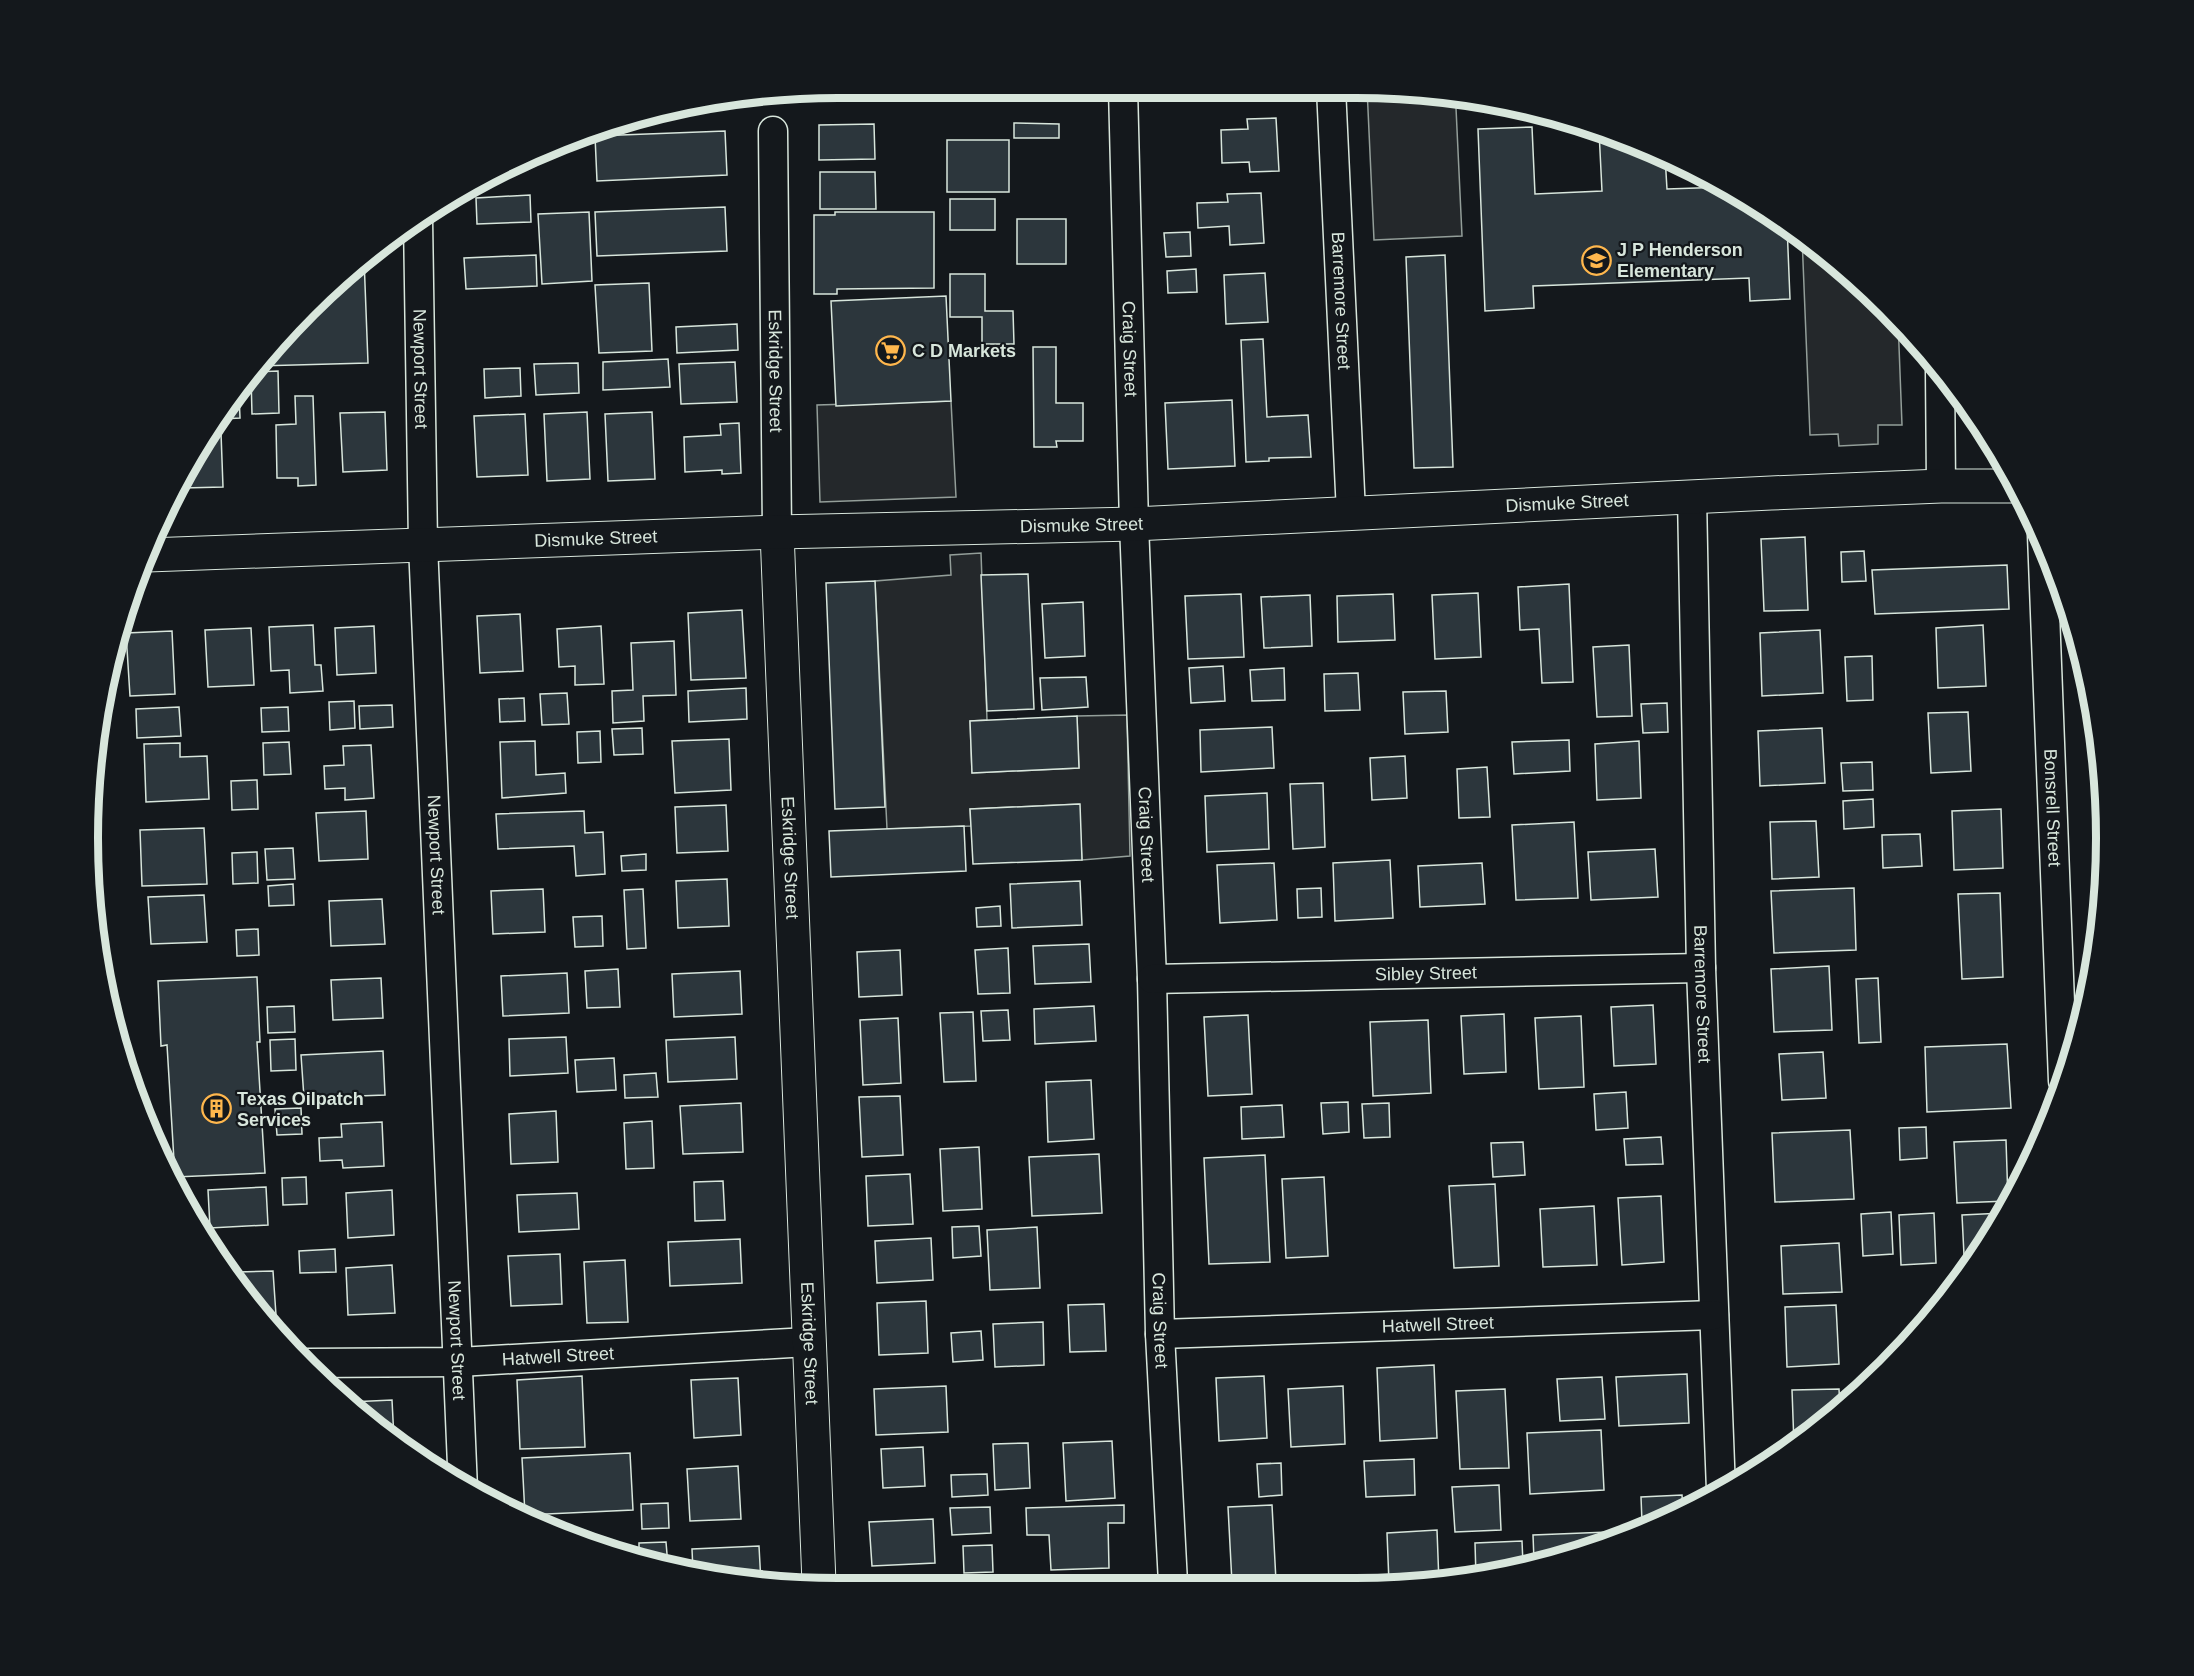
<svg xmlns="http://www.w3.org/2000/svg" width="2194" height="1676" font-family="Helvetica,sans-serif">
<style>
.parking{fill:#24282b;stroke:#939e99;stroke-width:1.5}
.building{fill:#2c363c;stroke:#d8e6dc;stroke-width:1.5}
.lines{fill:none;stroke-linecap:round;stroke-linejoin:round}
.minor-casing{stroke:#d8e6dc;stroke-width:31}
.tertiary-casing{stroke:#d8e6dc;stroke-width:35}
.minor{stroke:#14181c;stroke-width:28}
.tertiary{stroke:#14181c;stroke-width:33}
.labels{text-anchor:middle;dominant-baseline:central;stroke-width:4.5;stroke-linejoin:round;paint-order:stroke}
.poi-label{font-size:18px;font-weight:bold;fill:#d8e6dc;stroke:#14181c;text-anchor:start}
.street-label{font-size:18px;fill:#d8e6dc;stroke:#14181c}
.rim{fill:none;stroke:#d8e6dc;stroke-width:8}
</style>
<rect width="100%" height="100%" fill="#14181c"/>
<!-- parking -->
<g class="parking">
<polygon points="1367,88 1405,89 1506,105 1456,108 1462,236 1374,240"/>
<polygon points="1802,237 1887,307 1898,320 1902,425 1878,425 1878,444 1839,446 1838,434 1810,435"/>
<polygon points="951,401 956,497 820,502 817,405"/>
<polygon points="981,553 987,720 970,721 972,773 1079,768 1077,716 1127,715 1130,856 1082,860 1079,804 970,809 971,826 887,829 875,581 951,575 950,555"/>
</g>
<!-- building -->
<g class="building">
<polygon points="1220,88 1279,88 1279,95 1220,97"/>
<polygon points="1276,118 1279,171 1250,172 1249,162 1222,163 1221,130 1248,129 1247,119"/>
<polygon points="1572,121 1589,127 1572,128"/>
<polygon points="1014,123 1059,124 1059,138 1014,138"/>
<polygon points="874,124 875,159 819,160 819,125"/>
<polygon points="1532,127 1535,194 1602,191 1599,131 1665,156 1667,189 1727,187 1774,214 1787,225 1790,299 1750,301 1749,278 1533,286 1534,308 1485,311 1478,129"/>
<polygon points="725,131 727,175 597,181 595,136"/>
<rect x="947" y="140" width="62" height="52"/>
<polygon points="820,172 875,172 876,209 820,209"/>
<polygon points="1261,193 1264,243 1230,245 1229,226 1198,228 1197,203 1228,202 1227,194"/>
<polygon points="530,195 531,222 477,224 476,198"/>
<rect x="950" y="199" width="45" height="31"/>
<polygon points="725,207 727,251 597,256 595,212"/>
<polygon points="589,212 592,281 542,284 538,214"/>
<polygon points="835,212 934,212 934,288 837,289 837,294 814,294 814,215 835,215"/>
<rect x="1017" y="219" width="49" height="45"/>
<polygon points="1190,232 1191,256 1166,257 1164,233"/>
<polygon points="536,255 537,286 466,289 464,258"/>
<polygon points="1445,255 1453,467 1414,468 1406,257"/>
<polygon points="364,258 368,363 258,366 274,343 343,273"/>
<polygon points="1196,269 1197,292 1168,293 1167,271"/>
<polygon points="1265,273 1268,322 1226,324 1224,275"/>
<polygon points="950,274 985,274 985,311 1013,311 1014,344 982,344 982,317 950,317"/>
<polygon points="649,283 652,351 599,353 595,285"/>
<polygon points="946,296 951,401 836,406 831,301"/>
<polygon points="737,324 738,350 677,353 676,327"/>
<polygon points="1263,339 1267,417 1308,415 1311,457 1269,458 1269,461 1246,462 1241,340"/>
<polygon points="1033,347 1056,347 1056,403 1083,403 1083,441 1056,441 1057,447 1034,447"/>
<polygon points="668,359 670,387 603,390 603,362"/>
<polygon points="735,362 737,402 681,404 679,364"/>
<polygon points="578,363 579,393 536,395 534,364"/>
<polygon points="520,368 521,396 485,398 484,369"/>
<polygon points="278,371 279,413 252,414 251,377 254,372"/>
<polygon points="239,394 240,418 223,419"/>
<polygon points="295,396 313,396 316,485 298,486 298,478 277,478 276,425 296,424"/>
<polygon points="1232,400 1235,466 1168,469 1165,403"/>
<polygon points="385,412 387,470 343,472 340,413"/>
<polygon points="587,412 590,479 547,481 544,414"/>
<polygon points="652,412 655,479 608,481 605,414"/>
<polygon points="525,414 528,475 477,477 474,416"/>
<polygon points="739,423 741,473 722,474 722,470 685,472 684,437 721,435 720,424"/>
<polygon points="213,433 221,433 223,487 183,488 183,478"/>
<polygon points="1805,537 1808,610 1764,611 1761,539"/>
<polygon points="1864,551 1866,581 1842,582 1841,552"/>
<polygon points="2007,565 2009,609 1875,614 1872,570"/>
<polygon points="1028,574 1034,709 987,711 981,575"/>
<polygon points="875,581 885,807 835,809 826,583"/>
<polygon points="1569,584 1573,682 1542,683 1539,629 1520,630 1518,587"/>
<polygon points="1478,593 1481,657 1435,659 1432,595"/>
<polygon points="1241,594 1244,657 1188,659 1185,596"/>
<polygon points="1393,594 1395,640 1338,642 1337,596"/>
<polygon points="1310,595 1312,646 1264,648 1261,597"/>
<polygon points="1083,602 1085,656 1045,658 1042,604"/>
<polygon points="742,610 746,678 691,680 688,613"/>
<polygon points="520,614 523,671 480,673 477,616"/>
<polygon points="313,625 315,665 321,665 323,691 290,693 289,670 271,671 269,627"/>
<polygon points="1983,625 1986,686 1938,688 1936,628"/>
<polygon points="374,626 376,673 337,675 335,628"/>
<polygon points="601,626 604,684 575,685 575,666 559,667 557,629"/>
<polygon points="251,628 254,685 208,687 205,630"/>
<polygon points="1820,630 1823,693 1762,696 1760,633"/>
<polygon points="172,631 175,694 130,696 126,633"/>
<polygon points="674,641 676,695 643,696 644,721 613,723 612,691 633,690 631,643"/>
<polygon points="1629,645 1632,716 1597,717 1593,647"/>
<polygon points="1872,656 1873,700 1847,701 1845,657"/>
<polygon points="1223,666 1225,701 1191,703 1189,668"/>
<polygon points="1284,668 1285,700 1252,701 1250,670"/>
<polygon points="1358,673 1360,710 1325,711 1324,674"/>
<polygon points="1086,677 1088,707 1042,710 1040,678"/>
<polygon points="746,688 747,719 689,722 688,691"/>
<polygon points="1446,691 1448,732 1405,734 1403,692"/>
<polygon points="567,693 569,724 542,725 540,694"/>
<polygon points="524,698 525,721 500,722 499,699"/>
<polygon points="354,701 355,728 330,730 329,702"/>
<polygon points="1667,703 1668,732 1643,733 1641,704"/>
<polygon points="392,705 393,727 360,729 359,706"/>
<polygon points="179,707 181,736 137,738 136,709"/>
<polygon points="288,707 289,731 262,732 261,708"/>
<polygon points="1968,712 1971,771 1931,773 1928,713"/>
<polygon points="1077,716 1079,768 972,773 970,721"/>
<polygon points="1272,727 1274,768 1201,772 1200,730"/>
<polygon points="642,728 643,754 614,755 612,729"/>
<polygon points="1822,728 1825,783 1760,786 1758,731"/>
<polygon points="600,731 601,762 578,763 577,732"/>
<polygon points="729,739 731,790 675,793 672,741"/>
<polygon points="1569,740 1570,771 1514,774 1512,742"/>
<polygon points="535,741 536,775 565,773 566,793 502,798 500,742"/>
<polygon points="1639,741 1641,798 1597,800 1595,744"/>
<polygon points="289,742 291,774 264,775 263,743"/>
<polygon points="180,743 180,757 207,756 209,799 146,802 144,744"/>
<polygon points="371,745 374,798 345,800 345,788 325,789 324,766 344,765 343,746"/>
<polygon points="1405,756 1407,798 1372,800 1370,758"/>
<polygon points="1872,762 1873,790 1843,791 1841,763"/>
<polygon points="1487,767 1490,817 1459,818 1457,769"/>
<polygon points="257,780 258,809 232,810 231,781"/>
<polygon points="1323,783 1325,847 1293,849 1290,784"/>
<polygon points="1267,793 1269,849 1207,852 1205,796"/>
<polygon points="1873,799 1874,827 1844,829 1843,801"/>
<polygon points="1080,804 1082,860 973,864 970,809"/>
<polygon points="726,805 728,851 677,853 675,807"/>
<polygon points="2001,809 2003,868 1954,870 1952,811"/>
<polygon points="366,811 368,859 319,861 316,813"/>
<polygon points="584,811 585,833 603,832 605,874 576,876 574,846 498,849 496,814"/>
<polygon points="1816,821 1819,877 1772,879 1770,822"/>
<polygon points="1574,822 1578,898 1516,900 1512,825"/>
<polygon points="964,826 966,871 831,877 829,831"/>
<polygon points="204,828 207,884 142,886 140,830"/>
<polygon points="1920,834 1922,866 1883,868 1882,835"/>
<polygon points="293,848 295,879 267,880 265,849"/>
<polygon points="1655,849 1658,897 1591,900 1588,852"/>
<polygon points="257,852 258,883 233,884 232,853"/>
<polygon points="646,854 646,870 622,871 621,856"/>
<polygon points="1390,860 1393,918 1335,921 1333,863"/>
<polygon points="1274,863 1277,920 1220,923 1217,865"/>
<polygon points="1482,863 1485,904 1420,907 1418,866"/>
<polygon points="727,879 729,926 678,928 676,881"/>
<polygon points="1080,881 1082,925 1012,928 1010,884"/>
<polygon points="293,884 294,905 269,906 268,886"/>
<polygon points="1321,888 1322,917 1298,918 1297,889"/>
<polygon points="1854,888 1856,950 1774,953 1771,891"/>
<polygon points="543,889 545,932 493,934 491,891"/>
<polygon points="643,889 646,948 627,949 624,890"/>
<polygon points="2000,893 2003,977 1962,979 1958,894"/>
<polygon points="204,895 207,942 151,944 148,897"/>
<polygon points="382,899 385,944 331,946 329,901"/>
<polygon points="1000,906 1001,926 977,927 976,908"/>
<polygon points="602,916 603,946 575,947 573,917"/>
<polygon points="258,929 259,955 237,956 236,930"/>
<polygon points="1089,944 1091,982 1035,984 1033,946"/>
<polygon points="1008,948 1010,993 978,994 975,950"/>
<polygon points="900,950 902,995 859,997 857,952"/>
<polygon points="1829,966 1832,1030 1774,1032 1771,969"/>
<polygon points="618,969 620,1007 587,1008 585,971"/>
<polygon points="740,971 742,1014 674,1017 672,974"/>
<polygon points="567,973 569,1013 503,1016 501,976"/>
<polygon points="257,977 260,1042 257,1042 265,1173 175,1177 167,1045 161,1046 158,981"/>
<polygon points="381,978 383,1018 333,1020 331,980"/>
<polygon points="1878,978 1881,1042 1859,1043 1856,979"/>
<polygon points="1653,1005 1656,1064 1614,1066 1611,1007"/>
<polygon points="294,1006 295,1032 268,1033 267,1007"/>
<polygon points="1094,1006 1096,1041 1035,1044 1034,1009"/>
<polygon points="1008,1010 1010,1040 983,1041 981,1011"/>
<polygon points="973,1012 976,1081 944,1082 940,1013"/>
<polygon points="1504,1014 1506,1072 1464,1074 1461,1016"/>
<polygon points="1248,1015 1252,1094 1208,1096 1204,1017"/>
<polygon points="1581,1016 1584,1087 1539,1089 1535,1018"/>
<polygon points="898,1018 901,1083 863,1085 860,1020"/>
<polygon points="1428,1020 1431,1093 1373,1096 1370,1022"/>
<polygon points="566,1037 568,1073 510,1076 509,1039"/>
<polygon points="735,1037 737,1079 668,1082 666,1040"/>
<polygon points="295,1039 296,1070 271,1071 270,1040"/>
<polygon points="2007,1044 2011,1108 1927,1112 1925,1047"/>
<polygon points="383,1051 385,1095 304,1098 301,1055"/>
<polygon points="1823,1052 1826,1098 1782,1100 1779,1054"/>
<polygon points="614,1058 616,1090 577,1092 575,1060"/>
<polygon points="656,1073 658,1097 625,1098 624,1075"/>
<polygon points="1091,1080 1094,1139 1048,1142 1046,1082"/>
<polygon points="1626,1092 1628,1128 1596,1130 1594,1094"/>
<polygon points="900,1096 903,1155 862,1157 859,1097"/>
<polygon points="1348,1102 1349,1132 1323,1134 1321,1103"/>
<polygon points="741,1103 743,1152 683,1154 680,1106"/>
<polygon points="1389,1103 1390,1137 1364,1138 1362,1104"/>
<polygon points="1282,1105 1284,1137 1242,1139 1241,1107"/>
<polygon points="301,1108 302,1134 277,1135 275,1109"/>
<polygon points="556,1111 558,1162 511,1164 509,1114"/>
<polygon points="652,1121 654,1168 626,1169 624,1123"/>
<polygon points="382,1122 384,1166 343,1168 342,1160 320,1161 319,1138 342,1137 341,1124"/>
<polygon points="1926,1127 1927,1158 1900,1160 1899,1128"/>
<polygon points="1850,1130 1854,1199 1775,1202 1772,1133"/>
<polygon points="1661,1137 1663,1164 1626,1165 1624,1139"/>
<polygon points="2006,1140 2008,1201 1957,1203 1954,1142"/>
<polygon points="1523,1142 1525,1175 1493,1177 1491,1143"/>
<polygon points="979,1147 982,1209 943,1211 940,1149"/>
<polygon points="1099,1154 1102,1213 1032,1216 1029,1157"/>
<polygon points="1265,1155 1270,1262 1209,1264 1204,1158"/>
<polygon points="910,1174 913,1224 868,1226 866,1176"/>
<polygon points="306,1177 307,1204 283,1205 282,1178"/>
<polygon points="1324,1177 1328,1256 1286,1258 1282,1179"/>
<polygon points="723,1181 725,1220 695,1221 694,1182"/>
<polygon points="1495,1184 1499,1266 1454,1268 1449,1186"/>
<polygon points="266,1187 268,1225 210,1228 208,1190"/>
<polygon points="392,1190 394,1235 348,1238 346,1193"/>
<polygon points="577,1193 579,1229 519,1232 517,1195"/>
<polygon points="1661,1196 1664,1262 1622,1265 1618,1198"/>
<polygon points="1594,1206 1597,1265 1543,1267 1540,1209"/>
<polygon points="1891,1212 1893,1254 1863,1256 1861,1214"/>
<polygon points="1934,1213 1936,1263 1901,1265 1899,1215"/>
<polygon points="2003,1213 1981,1255 1965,1275 1962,1215"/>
<polygon points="979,1226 981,1256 953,1258 952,1227"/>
<polygon points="1037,1227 1040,1288 990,1290 987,1230"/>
<polygon points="931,1238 933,1280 877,1283 875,1241"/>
<polygon points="740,1239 742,1283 670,1286 668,1242"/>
<polygon points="1839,1243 1842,1292 1783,1294 1781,1246"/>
<polygon points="335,1249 336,1272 300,1273 299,1251"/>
<polygon points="560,1254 562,1304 511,1306 508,1256"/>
<polygon points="625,1260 628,1322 587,1323 584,1262"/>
<polygon points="392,1265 395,1313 348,1315 346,1268"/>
<polygon points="273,1271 276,1315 266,1315 238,1283 238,1272"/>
<polygon points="926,1301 928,1353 879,1355 877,1303"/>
<polygon points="1104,1304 1106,1351 1070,1352 1068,1305"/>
<polygon points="1836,1305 1839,1364 1787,1367 1785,1307"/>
<polygon points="1043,1322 1044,1365 995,1367 993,1324"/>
<polygon points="981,1331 983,1360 953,1362 951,1333"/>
<polygon points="1434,1365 1437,1438 1380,1441 1377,1368"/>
<polygon points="1687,1374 1689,1423 1619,1426 1616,1377"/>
<polygon points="582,1376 585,1447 520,1449 517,1380"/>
<polygon points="1264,1376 1267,1438 1219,1441 1216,1378"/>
<polygon points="1602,1377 1605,1419 1560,1421 1557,1379"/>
<polygon points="738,1378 741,1435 694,1438 691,1380"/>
<polygon points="946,1386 948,1432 876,1435 874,1389"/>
<polygon points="1343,1386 1345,1444 1291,1447 1288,1389"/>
<polygon points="1505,1389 1509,1468 1460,1469 1456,1391"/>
<polygon points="1839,1389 1840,1408 1794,1445 1792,1390"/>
<polygon points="392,1400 394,1439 350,1408 350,1402"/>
<polygon points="1601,1430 1604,1490 1530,1494 1527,1433"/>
<polygon points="1112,1441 1115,1498 1066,1501 1063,1443"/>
<polygon points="1028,1443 1030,1488 995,1490 993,1444"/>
<polygon points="923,1447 925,1486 883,1488 881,1449"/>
<polygon points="630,1453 633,1510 525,1515 522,1458"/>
<polygon points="1414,1459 1415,1495 1366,1497 1364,1461"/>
<polygon points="1281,1463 1282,1495 1259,1497 1257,1464"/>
<polygon points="738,1466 741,1519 690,1521 687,1469"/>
<polygon points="987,1474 988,1495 952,1497 951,1475"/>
<polygon points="1499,1485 1501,1530 1455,1532 1452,1487"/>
<polygon points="1682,1495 1683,1511 1663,1521 1642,1522 1641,1497"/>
<polygon points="668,1503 669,1528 642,1529 641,1504"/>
<polygon points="1124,1505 1124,1523 1108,1523 1109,1568 1051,1570 1049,1535 1027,1535 1026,1508"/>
<polygon points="1272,1505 1276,1581 1232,1583 1228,1507"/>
<polygon points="990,1507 991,1533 952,1535 950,1508"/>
<polygon points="933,1519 935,1563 872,1566 869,1522"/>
<polygon points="1437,1530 1439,1583 1389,1583 1387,1533"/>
<polygon points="1608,1532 1608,1541 1534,1561 1533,1535"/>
<polygon points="1640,1533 1617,1539 1617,1534"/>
<polygon points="1522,1541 1523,1564 1476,1577 1475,1543"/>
<polygon points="666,1542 668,1566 639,1559 639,1543"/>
<polygon points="992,1545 993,1572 964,1573 963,1546"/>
<polygon points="759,1546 761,1583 740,1583 693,1572 692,1549"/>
</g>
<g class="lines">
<defs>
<g id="minor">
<path id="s1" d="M1123,88L1134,524L1152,979L1160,1334L1173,1583"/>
<path id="s2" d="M1331,88L1351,513"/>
<path id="s3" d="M773,131L777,532"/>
<path id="s4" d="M418,219L423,544L463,1489"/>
<polyline points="1940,371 1941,486"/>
<path id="s5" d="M1692,496L1701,968L1721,1490"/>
<path id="s6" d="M2042,535L2063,1081"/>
<path id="s7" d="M1152,979L1701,968"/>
<path id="s8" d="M1160,1334L1714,1315"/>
<path id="s9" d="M308,1363L459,1362L808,1342"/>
</g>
<g id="tertiary">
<path id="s10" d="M777,532L819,1583"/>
<path id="s11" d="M148,555L777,532L1134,524L1771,493L1941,486H2015"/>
</g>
</defs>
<!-- minor casing -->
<use href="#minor" class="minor-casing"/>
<!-- tertiary casing -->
<use href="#tertiary" class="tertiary-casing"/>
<!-- minor -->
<use href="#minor" class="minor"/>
<!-- tertiary -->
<use href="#tertiary" class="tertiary"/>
</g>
<!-- icons -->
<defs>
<symbol id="school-ring" viewBox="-11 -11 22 22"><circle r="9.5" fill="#14181c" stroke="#ffb74d" stroke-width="1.5"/><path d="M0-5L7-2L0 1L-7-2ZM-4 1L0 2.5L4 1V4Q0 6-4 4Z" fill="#ffb74d"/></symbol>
<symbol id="supermarket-ring" viewBox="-11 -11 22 22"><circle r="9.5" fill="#14181c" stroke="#ffb74d" stroke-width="1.5"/><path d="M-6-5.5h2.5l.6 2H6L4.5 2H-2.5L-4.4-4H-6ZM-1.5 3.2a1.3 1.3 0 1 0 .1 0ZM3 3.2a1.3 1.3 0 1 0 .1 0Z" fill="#ffb74d"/></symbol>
<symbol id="building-ring" viewBox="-11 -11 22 22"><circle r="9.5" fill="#14181c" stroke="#ffb74d" stroke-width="1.5"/><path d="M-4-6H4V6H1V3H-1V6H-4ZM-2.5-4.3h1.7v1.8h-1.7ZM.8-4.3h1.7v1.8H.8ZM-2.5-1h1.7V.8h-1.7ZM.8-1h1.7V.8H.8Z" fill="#ffb74d"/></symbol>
</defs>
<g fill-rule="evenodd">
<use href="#school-ring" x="1580" y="244" width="33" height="33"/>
<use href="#supermarket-ring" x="874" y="334" width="33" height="33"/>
<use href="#building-ring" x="200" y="1092" width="33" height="33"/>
</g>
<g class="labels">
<!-- poi labels -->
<g class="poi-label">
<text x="1617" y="250">J P Henderson<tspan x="1617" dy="21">Elementary</tspan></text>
<text x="912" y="351">C D Markets</text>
<text x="237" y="1099">Texas Oilpatch<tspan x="237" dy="21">Services</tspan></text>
</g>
<!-- street labels -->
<g class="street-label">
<text stroke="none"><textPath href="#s2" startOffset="213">Barremore Street</textPath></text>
<text stroke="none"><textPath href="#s1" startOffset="261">Craig Street</textPath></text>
<text stroke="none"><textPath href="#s4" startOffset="150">Newport Street</textPath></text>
<text stroke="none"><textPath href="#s3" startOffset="240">Eskridge Street</textPath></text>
<text stroke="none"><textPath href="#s11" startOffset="1420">Dismuke Street</textPath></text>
<text stroke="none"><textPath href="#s11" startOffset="934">Dismuke Street</textPath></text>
<text stroke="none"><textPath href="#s11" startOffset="448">Dismuke Street</textPath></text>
<text stroke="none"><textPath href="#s6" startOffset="273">Bonsrell Street</textPath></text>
<text stroke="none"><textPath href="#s1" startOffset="747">Craig Street</textPath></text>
<text stroke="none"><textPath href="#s4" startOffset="636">Newport Street</textPath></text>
<text stroke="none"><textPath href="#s10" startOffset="326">Eskridge Street</textPath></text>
<text stroke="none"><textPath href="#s7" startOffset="274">Sibley Street</textPath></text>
<text stroke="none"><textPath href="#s5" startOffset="498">Barremore Street</textPath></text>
<text stroke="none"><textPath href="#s1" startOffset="1233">Craig Street</textPath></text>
<text stroke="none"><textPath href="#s8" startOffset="278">Hatwell Street</textPath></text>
<text stroke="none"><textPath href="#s4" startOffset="1122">Newport Street</textPath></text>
<text stroke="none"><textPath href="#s10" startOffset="812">Eskridge Street</textPath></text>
<text stroke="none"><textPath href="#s9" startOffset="250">Hatwell Street</textPath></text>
</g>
</g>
<!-- crop -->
<path d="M0 0H2194V1676H0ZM838 98H1356A740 740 0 0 1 2096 838V838A740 740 0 0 1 1356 1578H838A740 740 0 0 1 98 838V838A740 740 0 0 1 838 98Z" fill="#14181c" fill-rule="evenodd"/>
<path class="rim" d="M838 98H1356A740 740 0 0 1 2096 838V838A740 740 0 0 1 1356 1578H838A740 740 0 0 1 98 838V838A740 740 0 0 1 838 98Z"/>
</svg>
